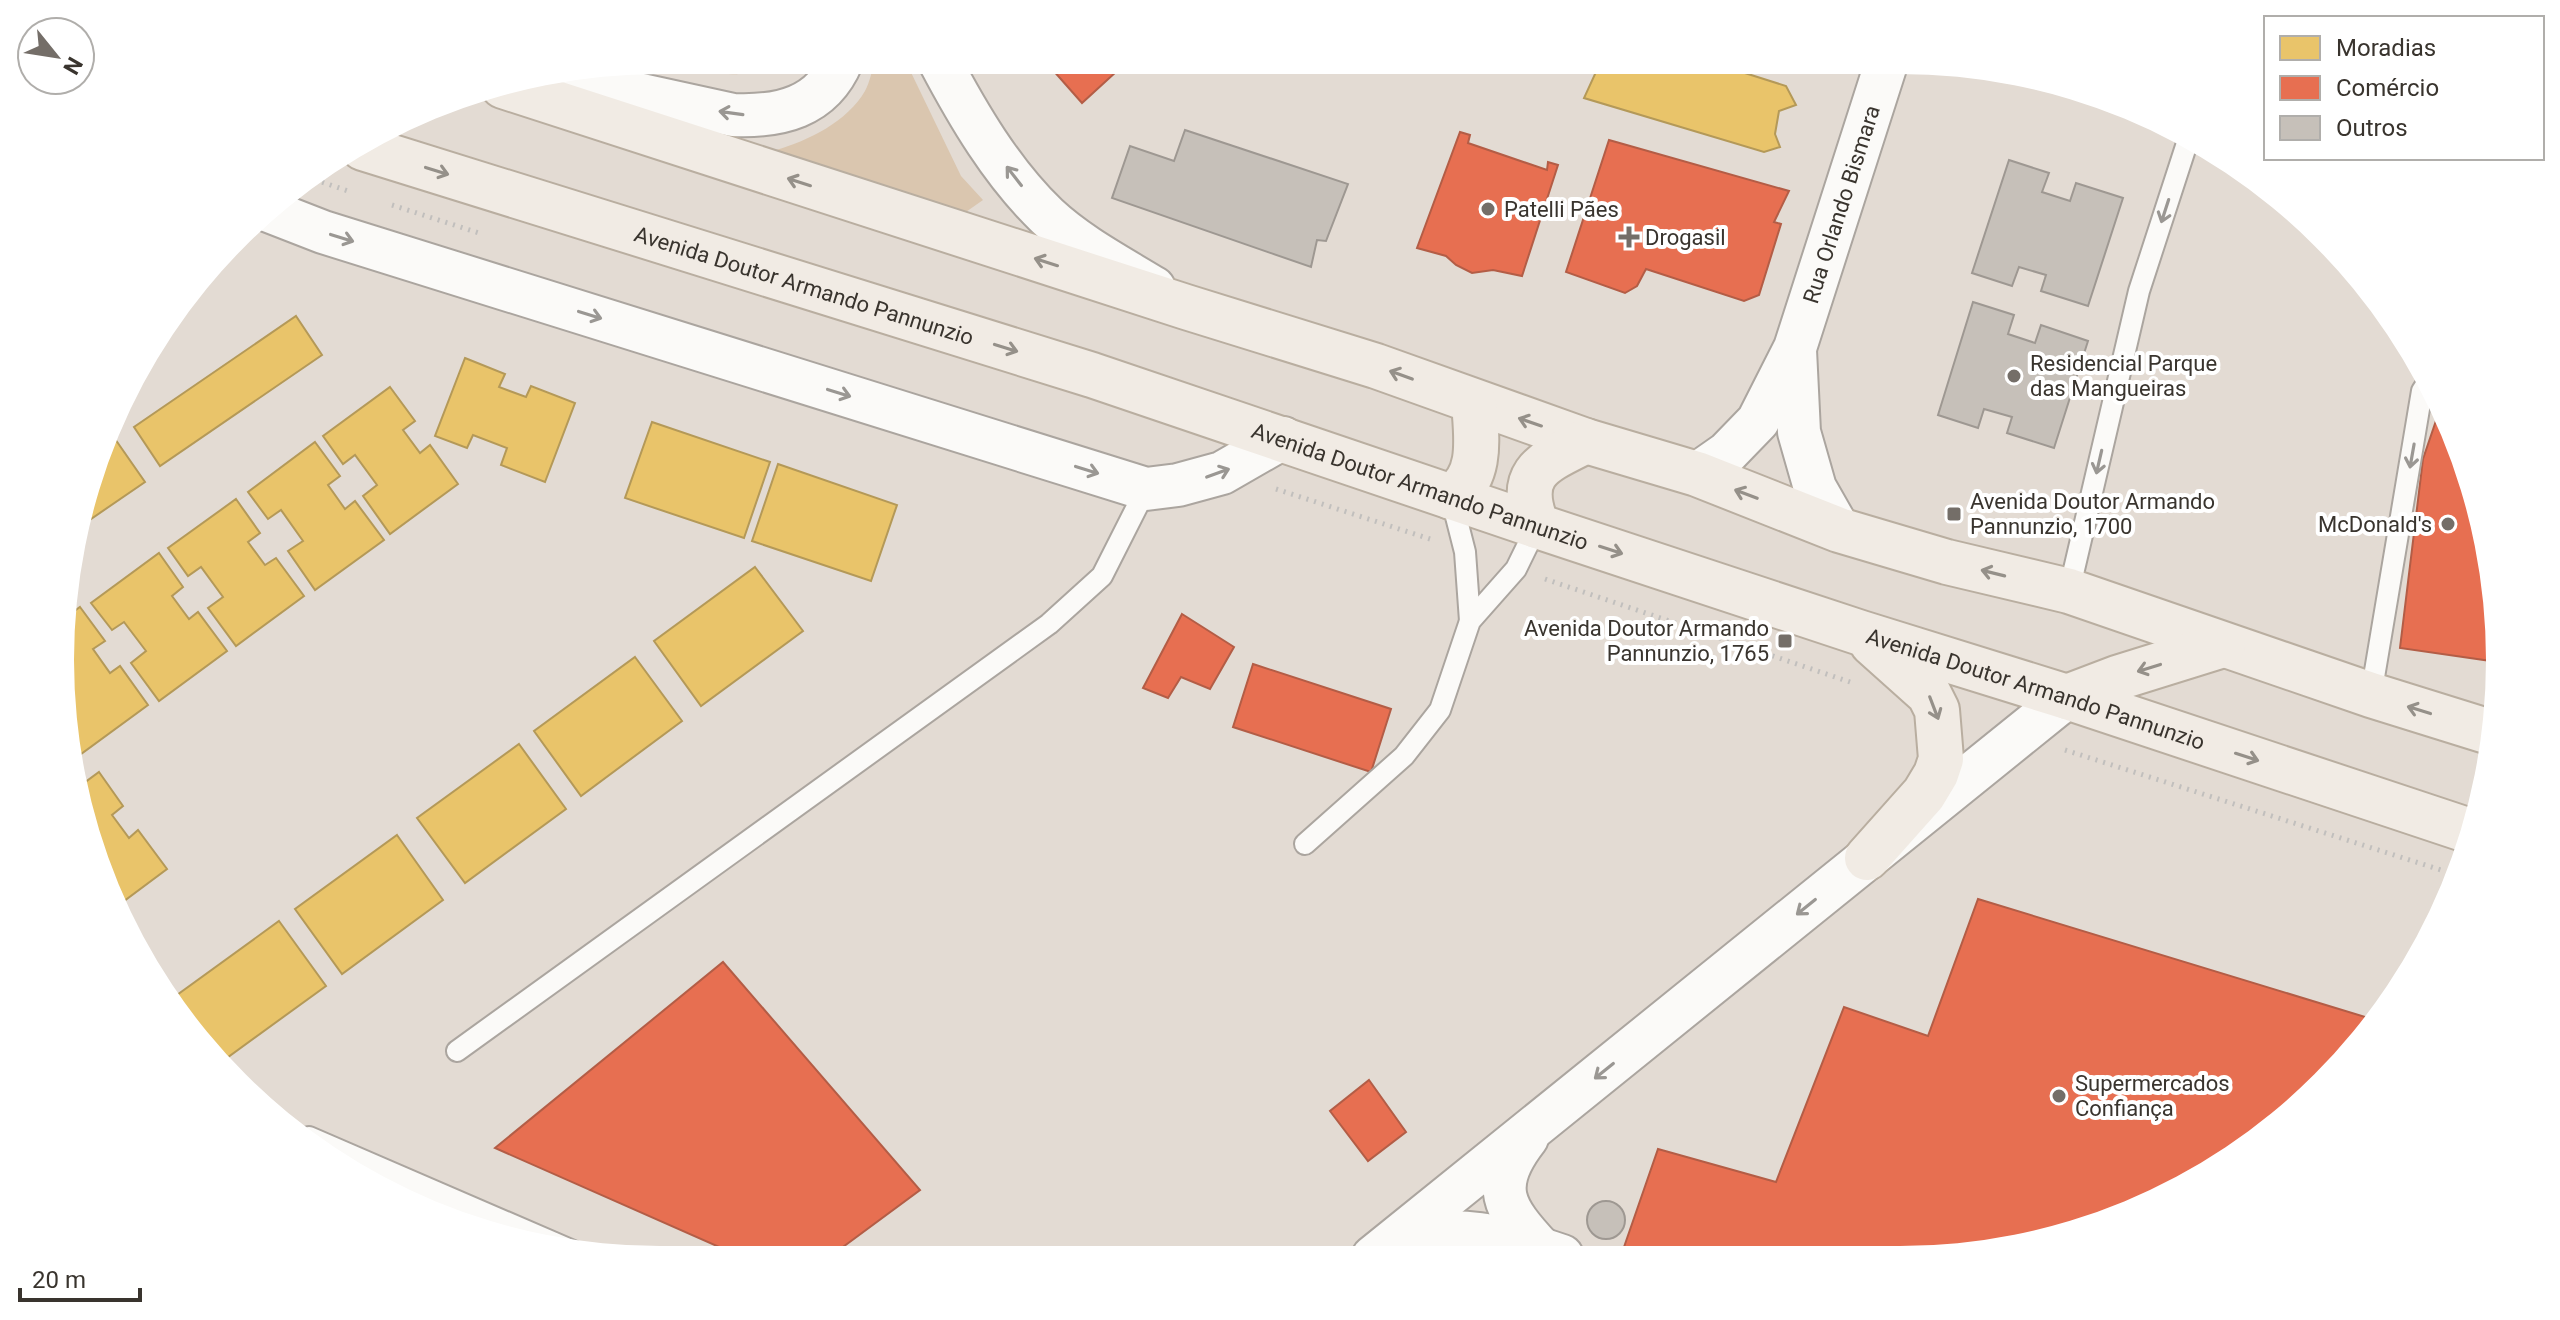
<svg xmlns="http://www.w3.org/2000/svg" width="2560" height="1320" font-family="Roboto,sans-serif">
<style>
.green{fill:#dac6af}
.homes{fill:#e9c46a;stroke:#b49958;stroke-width:2}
.shops{fill:#e76f51;stroke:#b35d46;stroke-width:2}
.building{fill:#c6c0b9;stroke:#9e9892;stroke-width:2}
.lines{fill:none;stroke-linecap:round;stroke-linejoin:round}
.lane-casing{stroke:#aba59f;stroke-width:24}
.street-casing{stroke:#aba59f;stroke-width:46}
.primary-casing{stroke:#b9aea0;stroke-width:48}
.path{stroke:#c1bfbd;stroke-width:5;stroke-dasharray:2 6;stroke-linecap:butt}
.lane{stroke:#fbfaf8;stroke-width:20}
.street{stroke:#fbfaf8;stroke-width:42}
.primary{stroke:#f1ebe4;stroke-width:44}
.oneway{stroke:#9a9793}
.oneway2{stroke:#959089}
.poi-dot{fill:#746e68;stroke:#fff;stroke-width:3}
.labels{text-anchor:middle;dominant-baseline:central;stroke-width:8;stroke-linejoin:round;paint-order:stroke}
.street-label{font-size:22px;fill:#39342e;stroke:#fff}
.poi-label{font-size:22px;fill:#39342e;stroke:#fff;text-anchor:start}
</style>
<rect width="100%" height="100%" fill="#e3dbd3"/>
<!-- green -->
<g class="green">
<path d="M686,60H776C737,82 725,75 685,63Z"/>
<path d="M875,60H905L961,176L983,200L963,214L776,150C808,141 848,121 865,91C870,82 872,70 875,60Z"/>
</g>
<!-- homes -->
<g class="homes">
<polygon points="1601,61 1707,61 1786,86 1796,105 1779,111 1775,134 1780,147 1764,152 1584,98"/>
<polygon points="296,316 322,355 160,466 134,427"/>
<polygon points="465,358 505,374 499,387 526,397 531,386 575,403 545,482 501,465 507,448 473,435 467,448 435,436"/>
<polygon points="390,387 415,421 403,430 420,453 430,445 458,484 390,534 363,496 377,485 355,455 343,464 323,436"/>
<polygon points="652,422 770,462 744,538 625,498"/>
<polygon points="113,436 145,482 75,530 101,445"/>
<polygon points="315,442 340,476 328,485 345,509 355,501 384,540 315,590 288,551 303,541 281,510 268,519 248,492"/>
<polygon points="778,464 897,505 871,581 752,541"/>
<polygon points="236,499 260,533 248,542 265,565 276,558 304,596 236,646 208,608 223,597 201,567 188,576 168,548"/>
<polygon points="159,553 183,587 172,596 189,619 198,612 227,651 159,701 131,663 146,651 124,622 112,630 91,603"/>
<polygon points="755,567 803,631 701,706 654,641"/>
<polygon points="80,607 105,641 93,649 110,673 120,666 148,705 81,754 65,733 69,615"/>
<polygon points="635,657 682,721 581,796 534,731"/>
<polygon points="519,744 566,809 465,883 417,818"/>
<polygon points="99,772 123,806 112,815 129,838 138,830 167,869 116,907 80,786"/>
<polygon points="397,835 443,900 342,974 295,909"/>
<polygon points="279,921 326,986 224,1060 177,995"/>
</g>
<!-- shops -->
<g class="shops">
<polygon points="1044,60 1129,60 1082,103"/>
<polygon points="1460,132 1470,135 1468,143 1547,170 1548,162 1558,165 1522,276 1493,270 1472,273 1456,265 1446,256 1417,248"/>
<polygon points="1609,140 1789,191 1774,222 1781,224 1759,295 1744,301 1646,269 1637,286 1625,293 1566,272"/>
<polygon points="2441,406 2468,467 2495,581 2498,662 2400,648 2423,459"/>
<polygon points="1182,614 1234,647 1210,689 1181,677 1168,698 1143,688"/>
<polygon points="1253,664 1391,709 1371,772 1233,727"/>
<polygon points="1978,899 2375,1020 2351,1055 2265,1136 2129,1214 1979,1255 1653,1256 1624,1247 1658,1149 1776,1182 1844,1007 1928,1036"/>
<polygon points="723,962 920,1190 828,1258 744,1258 495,1148"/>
<polygon points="1369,1080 1406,1132 1368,1161 1330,1111"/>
</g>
<!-- building -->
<g class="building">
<polygon points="1185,130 1348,184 1326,241 1317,240 1311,267 1112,198 1130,146 1174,161"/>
<polygon points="2009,160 2049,173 2042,192 2070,201 2076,183 2123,198 2088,306 2041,291 2046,275 2019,267 2012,286 1972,273"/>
<polygon points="1973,302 2014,315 2008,334 2035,343 2041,325 2088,341 2054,448 2007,433 2012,417 1984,409 1978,428 1938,415"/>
<circle cx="1606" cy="1220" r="19"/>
</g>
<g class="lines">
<defs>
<g id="lane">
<polyline points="1451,497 1465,552 1470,621"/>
<polyline points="2069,591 2139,291 2189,137"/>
<polyline points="2371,695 2422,391 2429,380"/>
<polyline points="1305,844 1404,756 1440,710 1470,621 1516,569 1537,526"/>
<polyline points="457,1051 1049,624 1102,576 1146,489"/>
<polyline points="309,1137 573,1251"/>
</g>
<g id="street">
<path d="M939,60C968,115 1002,173 1047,216C1078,245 1118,266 1154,288"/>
<path d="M559,77L733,115C779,117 822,108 842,60"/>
<polyline points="269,211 323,232 1146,489 1178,485 1222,473 1283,438"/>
<polyline points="1795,350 1799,432 1815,488 1839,530"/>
<path id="s1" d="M1697,474L1727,453L1758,421L1795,348L1887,61"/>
<path d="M1527,1138C1489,1187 1503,1208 1541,1249"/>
<path d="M1396,1242C1454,1221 1505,1237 1562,1256"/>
<polyline points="1373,1257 2067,697"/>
</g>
<g id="primary">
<polyline points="503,86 1186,307 1376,366 1586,441 1697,474 1839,530 1947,562 2069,591 2371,695 2493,733"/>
<path id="s2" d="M363,148L1092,375L1537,526L1861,633L2067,697L2473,832"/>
<path d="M1451,497C1484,477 1476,435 1474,402"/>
<path d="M1537,526C1516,472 1542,463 1586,441"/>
<polyline points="2067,697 2117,678 2223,645"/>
<polyline points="1867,858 1924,794 1936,774 1941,759 1937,710 1929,694 1872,643"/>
</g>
</defs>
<!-- lane casing -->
<use href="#lane" class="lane-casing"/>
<!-- street casing -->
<use href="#street" class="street-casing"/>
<!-- primary casing -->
<use href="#primary" class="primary-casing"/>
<!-- path -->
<g class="path">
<polyline points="307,177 348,191"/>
<polyline points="392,205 482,234"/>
<polyline points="1276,489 1430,539"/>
<polyline points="1545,579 1850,682"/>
<polyline points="2065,750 2441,870"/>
</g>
<!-- lane -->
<use href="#lane" class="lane"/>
<!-- street -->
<use href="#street" class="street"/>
<!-- primary -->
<use href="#primary" class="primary"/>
</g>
<!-- one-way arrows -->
<defs><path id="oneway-shaft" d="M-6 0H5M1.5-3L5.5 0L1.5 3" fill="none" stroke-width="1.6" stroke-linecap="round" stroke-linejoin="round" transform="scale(2)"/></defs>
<g class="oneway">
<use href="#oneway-shaft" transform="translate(731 113) rotate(-172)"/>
<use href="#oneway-shaft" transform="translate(1014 176) rotate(-128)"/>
<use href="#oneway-shaft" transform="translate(2165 211) rotate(108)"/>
<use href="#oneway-shaft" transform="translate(342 238) rotate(17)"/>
<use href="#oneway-shaft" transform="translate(590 315) rotate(17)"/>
<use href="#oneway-shaft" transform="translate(839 393) rotate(17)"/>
<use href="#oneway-shaft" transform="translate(2412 456) rotate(100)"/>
<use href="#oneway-shaft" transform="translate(2099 462) rotate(103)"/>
<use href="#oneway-shaft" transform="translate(1087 470) rotate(17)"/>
<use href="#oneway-shaft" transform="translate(1218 473) rotate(-20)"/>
<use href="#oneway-shaft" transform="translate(1806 907) rotate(141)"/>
<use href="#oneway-shaft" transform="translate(1604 1071) rotate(141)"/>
</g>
<g class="oneway2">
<use href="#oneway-shaft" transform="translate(437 171) rotate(17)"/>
<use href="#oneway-shaft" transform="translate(799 182) rotate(-162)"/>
<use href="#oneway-shaft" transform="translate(1046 262) rotate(-162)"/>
<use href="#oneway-shaft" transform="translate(1006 348) rotate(17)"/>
<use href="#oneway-shaft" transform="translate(1401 375) rotate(-160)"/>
<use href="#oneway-shaft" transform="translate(1530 422) rotate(-161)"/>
<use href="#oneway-shaft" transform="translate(1746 494) rotate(-159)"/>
<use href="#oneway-shaft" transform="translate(1611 550) rotate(18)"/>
<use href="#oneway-shaft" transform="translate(1993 573) rotate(-166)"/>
<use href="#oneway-shaft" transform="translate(2149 668) rotate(163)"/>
<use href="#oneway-shaft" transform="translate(1934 708) rotate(69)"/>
<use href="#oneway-shaft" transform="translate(2419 710) rotate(-163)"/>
<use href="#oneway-shaft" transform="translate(2247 757) rotate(18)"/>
</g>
<!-- markers -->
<g class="poi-dot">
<circle cx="1488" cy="209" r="8"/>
<path d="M1625 225h8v8h8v8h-8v8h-8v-8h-8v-8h8z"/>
<circle cx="2014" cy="376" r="8"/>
<rect x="1946" y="506" width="16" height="16" rx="4"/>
<circle cx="2448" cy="524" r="8"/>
<rect x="1777" y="633" width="16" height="16" rx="4"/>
<circle cx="2059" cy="1096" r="8"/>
</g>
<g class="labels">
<!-- street labels -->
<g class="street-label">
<text stroke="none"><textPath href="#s1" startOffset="314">Rua Orlando Bismara</textPath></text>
<text stroke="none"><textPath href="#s2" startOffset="462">Avenida Doutor Armando Pannunzio</textPath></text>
<text stroke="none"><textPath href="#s2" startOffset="1110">Avenida Doutor Armando Pannunzio</textPath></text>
<text stroke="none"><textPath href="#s2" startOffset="1758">Avenida Doutor Armando Pannunzio</textPath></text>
</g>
<!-- poi labels -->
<g class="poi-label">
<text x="1504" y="209">Patelli Pães</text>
<text x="1645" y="237">Drogasil</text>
<text x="2030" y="363">Residencial Parque<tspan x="2030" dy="25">das Mangueiras</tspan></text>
<text x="1970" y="501">Avenida Doutor Armando<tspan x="1970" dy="25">Pannunzio, 1700</tspan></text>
<text x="2432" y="524" text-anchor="end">McDonald's</text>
<text x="1769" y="628" text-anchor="end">Avenida Doutor Armando<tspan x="1769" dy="25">Pannunzio, 1765</tspan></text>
<text x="2075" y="1083">Supermercados<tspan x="2075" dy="25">Confiança</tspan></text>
</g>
</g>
<!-- crop -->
<path d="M0 0H2560V1320H0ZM660 74H1900A586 586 0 0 1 2486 660V660A586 586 0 0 1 1900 1246H660A586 586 0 0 1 74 660V660A586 586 0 0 1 660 74Z" fill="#fff" fill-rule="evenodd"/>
<!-- legend -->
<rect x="2264" y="16" width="280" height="144" fill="#ffffff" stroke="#b0aeab" stroke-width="2"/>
<rect x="2280" y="36" width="40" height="24" fill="#e9c46a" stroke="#b0aeab" stroke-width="2"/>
<text x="2336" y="56" font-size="24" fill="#39342e">Moradias</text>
<rect x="2280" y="76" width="40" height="24" fill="#e76f51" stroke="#b0aeab" stroke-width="2"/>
<text x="2336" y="96" font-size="24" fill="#39342e">Comércio</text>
<rect x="2280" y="116" width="40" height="24" fill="#c6c0b9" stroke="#b0aeab" stroke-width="2"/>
<text x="2336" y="136" font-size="24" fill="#39342e">Outros</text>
<!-- north arrow -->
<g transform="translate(56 56) rotate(120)"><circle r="38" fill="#ffffff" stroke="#b0aeab" stroke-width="2"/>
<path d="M0-6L14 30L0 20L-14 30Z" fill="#746e68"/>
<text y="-12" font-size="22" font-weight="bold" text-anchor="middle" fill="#39342e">N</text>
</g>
<!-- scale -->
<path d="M20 1288v12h120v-12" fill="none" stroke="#39342e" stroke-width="4"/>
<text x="32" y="1288" font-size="24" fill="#39342e" stroke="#ffffff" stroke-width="6" paint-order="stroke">20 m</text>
</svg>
